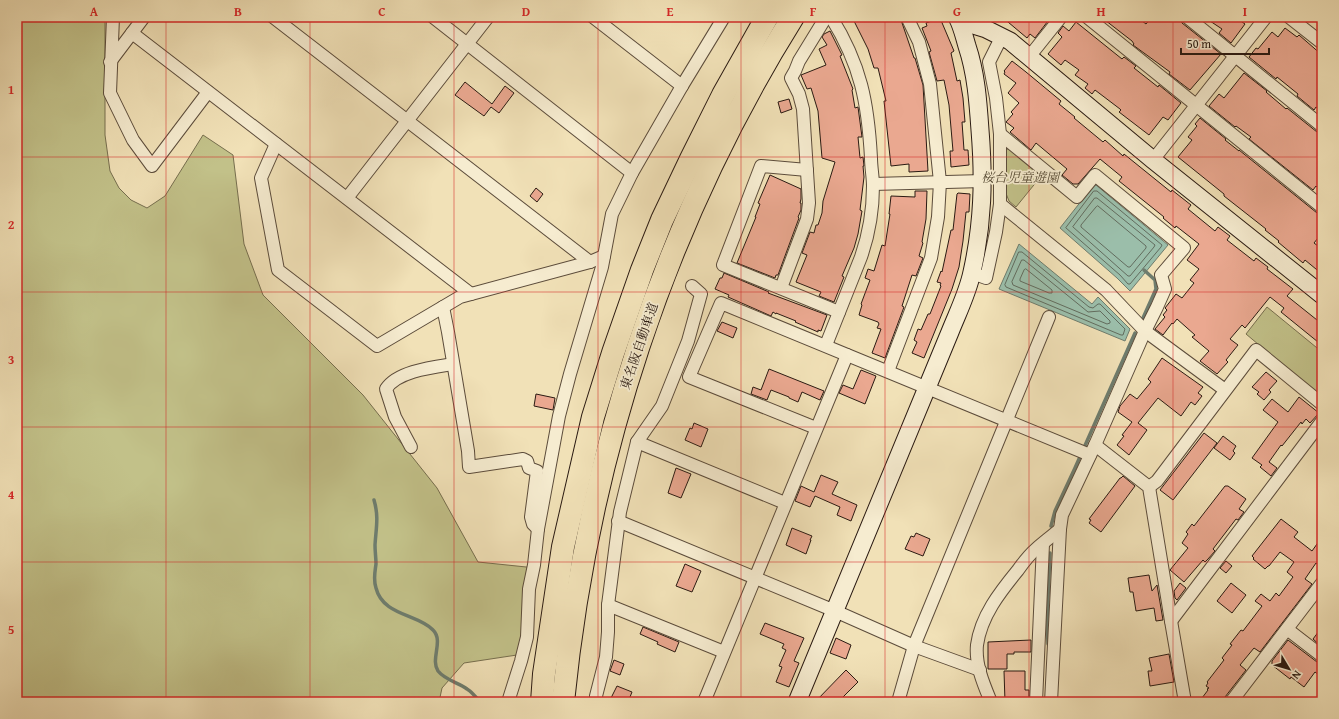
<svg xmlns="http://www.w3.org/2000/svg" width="1339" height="719" font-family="'Gentium Book Plus','Noto Serif JP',serif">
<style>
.green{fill:#c2c189;stroke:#766e4e}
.water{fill:#9bbeaa;stroke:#6e7c6d}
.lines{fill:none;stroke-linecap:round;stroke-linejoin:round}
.shore{stroke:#626c5e;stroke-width:1}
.stream{stroke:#6e7c6d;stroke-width:3.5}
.building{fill:#eaa890;stroke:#2a1a12}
.street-casing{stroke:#5c4c3b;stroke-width:14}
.secondary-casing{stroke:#2a1a12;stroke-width:19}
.highway-casing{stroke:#2a1a12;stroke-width:24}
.street{stroke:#f6ecd0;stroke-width:12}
.secondary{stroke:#f6ecd0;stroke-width:17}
.highway{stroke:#f1e1b7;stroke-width:22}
.grid{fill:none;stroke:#d62828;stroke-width:1;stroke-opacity:0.55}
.labels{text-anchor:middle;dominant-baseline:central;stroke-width:3.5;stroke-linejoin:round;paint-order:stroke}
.park-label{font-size:13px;font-style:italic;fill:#584c36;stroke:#f6ecd0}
.street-label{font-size:13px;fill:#2a1a12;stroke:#f6ecd0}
.neatline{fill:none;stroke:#d62828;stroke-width:1.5}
.grid-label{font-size:13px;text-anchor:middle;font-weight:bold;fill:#d62828}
</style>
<rect width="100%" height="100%" fill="#f1e1b7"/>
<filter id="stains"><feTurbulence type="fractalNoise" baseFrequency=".005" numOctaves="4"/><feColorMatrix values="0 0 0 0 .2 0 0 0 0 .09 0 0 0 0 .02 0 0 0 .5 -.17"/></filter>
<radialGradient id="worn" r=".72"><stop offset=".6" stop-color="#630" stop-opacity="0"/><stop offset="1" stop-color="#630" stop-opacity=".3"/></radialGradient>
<!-- green -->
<g class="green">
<polygon points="17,17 105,17 105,135 110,171 119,188 131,200 147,208 165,196 203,135 233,155 244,244 263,295 363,395 437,488 478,562 536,568 517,655 464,663 442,688 439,702 17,702"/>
<polygon points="1004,149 1010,149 1042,175 1016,207 1009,201 1005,191"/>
<polygon points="1267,307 1322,352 1322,398 1246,334"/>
</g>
<!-- water -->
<g class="water">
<polygon points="1096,185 1168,245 1130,291 1117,278 1060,228 1093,186"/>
<polygon points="1019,244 1092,304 1098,297 1130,329 1125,341 999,289"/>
</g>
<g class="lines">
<!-- shore -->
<g class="shore">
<polygon points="1094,191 1097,191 1162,245 1161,247 1130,284 1128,284 1120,275 1066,228"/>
<polygon points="1095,198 1097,198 1155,245 1154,247 1130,276 1128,276 1073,227"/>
<polygon points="1098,206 1146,246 1146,248 1130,267 1128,267 1081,227 1081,225 1096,207"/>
<polygon points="1019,252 1022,252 1089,307 1093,308 1098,304 1100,304 1125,329 1123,335 1121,335 1006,287 1005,285"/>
<polygon points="1022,260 1024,260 1088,312 1100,311 1110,321 1110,323 1107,324 1013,285 1012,282"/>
<polygon points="1026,269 1052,290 1052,293 1049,293 1020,281 1020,279 1024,270"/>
</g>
<!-- stream -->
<g class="stream">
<polyline points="1143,318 1156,289 1155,280 1144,270"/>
<path d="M374,500C379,517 376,528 375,545C375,552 376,558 376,564C375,572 373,579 376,588C383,616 418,614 433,630C444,641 430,659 438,671C445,680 459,683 467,689C472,692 476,697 480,702"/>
<polyline points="1051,526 1055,511 1075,468 1135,333"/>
<polyline points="1048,644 1047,620 1050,553"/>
</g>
</g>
<!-- building -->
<g class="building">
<polygon points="852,17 900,17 914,58 915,58 923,85 928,171 909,172 909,164 891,166 884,101 886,101 878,68 874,68 868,49"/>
<polygon points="1002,17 1051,17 1035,38 1030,34 1027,38"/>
<polygon points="1101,17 1137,17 1146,24 1152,17 1180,17 1182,23 1221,54 1190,90 1169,74 1170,72 1133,45 1134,44 1132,41"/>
<polygon points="1199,17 1235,17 1245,24 1231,43 1219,33 1222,29 1207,19 1205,22"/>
<polygon points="940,18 954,51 951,53 957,81 960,80 963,98 965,122 962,122 964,150 968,150 969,165 951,167 950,151 953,151 949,105 944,80 937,81 929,52 931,51 922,28 927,26 926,23"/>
<polygon points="1076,22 1122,59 1124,57 1136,66 1134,68 1158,87 1159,85 1181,103 1168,120 1163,117 1149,135 1119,112 1121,110 1120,109 1095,90 1092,94 1085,88 1088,84 1075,75 1079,70 1065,60 1061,65 1048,54 1062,37 1058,33 1063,26 1069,31"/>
<polygon points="1285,28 1297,37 1299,35 1322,55 1322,103 1318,108 1316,107 1314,110 1297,96 1298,94 1277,77 1276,79 1249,57 1256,48 1258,49 1272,32 1278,37"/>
<polygon points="830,31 842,55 840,56 853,89 852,90 855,108 858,107 862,137 858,137 860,158 863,157 864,166 863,166 864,177 860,210 862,211 858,234 854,248 842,276 844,277 834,302 819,296 821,292 796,282 807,255 802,253 810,232 814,233 816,225 818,225 822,213 823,201 835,162 822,158 818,111 811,88 807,89 801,75 826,65 819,49 827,45 822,37 824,34"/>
<polygon points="1012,61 1026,72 1061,101 1059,104 1075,117 1074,118 1103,142 1105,140 1123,156 1124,154 1171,192 1172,190 1191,205 1188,209 1215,231 1218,227 1230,236 1227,240 1254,261 1256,258 1268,267 1267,269 1293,289 1287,296 1322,324 1322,337 1318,342 1281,312 1284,308 1270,297 1245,328 1242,325 1230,339 1238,345 1226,360 1228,362 1217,374 1200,361 1209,351 1192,337 1195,335 1177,319 1173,324 1172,323 1163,335 1155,329 1165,317 1163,315 1167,310 1165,308 1176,294 1182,298 1194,283 1190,280 1199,269 1187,260 1199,244 1176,226 1175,228 1163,218 1164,217 1119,181 1122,177 1100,159 1078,184 1073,184 1062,175 1067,169 1036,143 1031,150 1010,132 1014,128 1006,122 1013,114 1011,112 1019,103 1008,93 1016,83 1004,74 1005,72 1004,71"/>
<polygon points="1244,73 1267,91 1266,92 1286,109 1287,108 1322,136 1322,183 1318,188 1316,186 1313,190 1249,139 1251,137 1236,126 1235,127 1209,106 1219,94 1224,98"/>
<polygon points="465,82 492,104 505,86 514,93 499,113 491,107 484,116 455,95"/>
<polygon points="789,99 792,109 781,113 778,102"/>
<polygon points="1200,118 1226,139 1225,140 1239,151 1239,150 1322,217 1322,233 1314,243 1322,249 1322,274 1305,260 1303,263 1278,242 1279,241 1265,230 1266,229 1224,196 1224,194 1178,157 1192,140 1188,137 1197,126 1195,124"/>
<polygon points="770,175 801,189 801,199 800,203 801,203 801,210 798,217 799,218 778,275 776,275 775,278 737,263 756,217 755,217 760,204 758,203"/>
<polygon points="536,188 543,194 537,202 530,196"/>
<polygon points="915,191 927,191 926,219 922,242 923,243 919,256 923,258 916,276 912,275 902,306 904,307 885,358 872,353 881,329 877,328 879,324 878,322 859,315 862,305 861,304 870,280 865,278 868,269 874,271 882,245 885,246 890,214 889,214 891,196 915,197"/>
<polygon points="958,193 970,194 969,212 966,212 963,241 959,267 952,289 924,358 912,353 917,342 914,340 918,329 921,330 928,314 930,314 941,286 940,285 941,283 937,282 941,271 942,272 951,230 953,230 957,194"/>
<polygon points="724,273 769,292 768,293 827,315 821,331 818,330 818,332 795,322 796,321 776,313 776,314 773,312 771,316 728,297 729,295 715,289 720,278 722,278"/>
<polygon points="722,322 737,328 733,338 717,331"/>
<polygon points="1162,358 1203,387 1198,393 1202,396 1195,405 1191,402 1181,416 1158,398 1138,423 1147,430 1129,455 1117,445 1124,436 1122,435 1132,422 1118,412 1120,406 1130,394 1137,399 1151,382 1148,379"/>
<polygon points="769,369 824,391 820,400 802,392 798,402 789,398 789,397 771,390 767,400 751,394 753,387 761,390"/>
<polygon points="861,370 876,376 865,404 839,393 843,385 853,389"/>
<polygon points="1266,372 1277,381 1269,390 1271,392 1264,400 1257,394 1259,392 1252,387"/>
<polygon points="536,394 555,398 553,410 534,406"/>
<polygon points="1299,397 1319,413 1310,423 1306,419 1302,424 1301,422 1282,446 1281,445 1269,462 1277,468 1271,476 1260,467 1262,465 1252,458 1278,422 1263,410 1272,399 1288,412"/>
<polygon points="694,423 708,429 701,447 685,440 690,428 692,429"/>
<polygon points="1204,433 1217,443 1173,500 1160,490"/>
<polygon points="1223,436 1236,446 1233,451 1235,453 1230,460 1214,448"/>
<polygon points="676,468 691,474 681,498 668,493"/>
<polygon points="821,475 838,482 832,494 857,505 851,521 837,515 840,507 815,496 810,507 795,501 801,486 814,492"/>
<polygon points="1123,476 1135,486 1101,532 1089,523 1091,520 1089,519 1120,478 1121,478"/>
<polygon points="1225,486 1228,486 1246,499 1239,509 1244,512 1238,520 1236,519 1213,549 1215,551 1208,559 1205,562 1203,560 1184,582 1170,570 1188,548 1182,543 1188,534 1186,532 1192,524 1194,526"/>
<polygon points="1281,519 1298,532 1294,537 1312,551 1322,537 1322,567 1316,563 1305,579 1312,584 1260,652 1254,648 1240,665 1246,670 1225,697 1223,702 1199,702 1208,690 1207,689 1209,688 1206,686 1208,683 1207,682 1224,660 1222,658 1232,645 1230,644 1241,630 1243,631 1262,606 1255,601 1261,594 1270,601 1276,593 1279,596 1293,577 1287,572 1294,562 1280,552 1269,566 1268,566 1265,569 1253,559 1254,558 1252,556"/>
<polygon points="792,528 812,536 810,540 811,540 806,554 786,545"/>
<polygon points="916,533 930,539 923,556 905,549 911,536 914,537"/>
<polygon points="1226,561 1232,566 1226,573 1220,568"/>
<polygon points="685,564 701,571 692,592 676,586"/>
<polygon points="1149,575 1152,591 1157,585 1163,620 1156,621 1154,608 1136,611 1133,592 1130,592 1128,578"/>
<polygon points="1180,583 1186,588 1177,600 1175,598 1174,591"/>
<polygon points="1231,583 1246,595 1232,613 1217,601"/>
<polygon points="765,623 804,638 794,661 799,663 789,687 776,682 782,667 779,666 786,650 782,648 784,644 760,634"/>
<polygon points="643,627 679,642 675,652 657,644 658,642 640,634"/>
<polygon points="1322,627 1322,647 1313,639"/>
<polygon points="836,638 851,645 846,659 830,653"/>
<polygon points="1031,640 1031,652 1014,652 1014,654 1007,654 1007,669 988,669 988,642"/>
<polygon points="1288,640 1317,662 1322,663 1322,677 1315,672 1304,687 1291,677 1290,679 1272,665 1272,661"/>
<polygon points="1169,654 1174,682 1150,686 1148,671 1152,671 1149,658"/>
<polygon points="614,660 624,664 620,675 610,671"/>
<polygon points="846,670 858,682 838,702 815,702"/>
<polygon points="1004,671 1025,671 1025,690 1029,690 1029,702 1005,702"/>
<polygon points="617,686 632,692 628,702 609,702"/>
</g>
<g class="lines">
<defs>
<g id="street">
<polyline points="113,17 110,93 133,140 152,166 208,92"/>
<polyline points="273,17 590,262"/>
<polyline points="433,17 632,173"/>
<polyline points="593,17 682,86"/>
<polyline points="1087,17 1322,207"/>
<polyline points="1187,17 1322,126"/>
<polyline points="1289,17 1322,43"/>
<polyline points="132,33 471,294"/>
<polyline points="1029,57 1061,17"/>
<polyline points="110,62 144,17"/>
<polyline points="1000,134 1077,197 1095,175 1184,248 1161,275 1165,289 1157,307 1145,331 1095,445 1062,515 1060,529 1051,702"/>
<polyline points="276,144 261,178 278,270 377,346 460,297 590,262 604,256"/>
<polyline points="1153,160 1266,17"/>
<polyline points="807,170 761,166 723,265 839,312"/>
<polyline points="873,184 983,181"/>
<polyline points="347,198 488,17"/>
<polyline points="1000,204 1106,290 1145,331 1225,390"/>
<polyline points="972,273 986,278 996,232 1000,204 1000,134 996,98 989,62 1002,36"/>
<polyline points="781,288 807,219 809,203 803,109 799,94 791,78 795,71 799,61 826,17"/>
<polyline points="443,307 448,332 468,451 469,467 523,459 527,461 529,468 537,471 531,517 533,524 538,529"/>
<path d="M826,345L861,257C869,234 873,210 873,186C873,177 871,167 871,158C868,103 861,65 831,17"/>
<polyline points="888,371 931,258 938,217 940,182 930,84 919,42 907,17"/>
<polyline points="816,428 689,377 721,303 1090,455"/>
<polyline points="637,442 785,503"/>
<polyline points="1095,445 1149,487 1171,621 1185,702"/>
<path d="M411,447L395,417L386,389C397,371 434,367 453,364"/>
<polyline points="1149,487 1157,481 1256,350 1322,404"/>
<polyline points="618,521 835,611 914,646 980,670"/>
<polyline points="608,605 724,652"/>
<polyline points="1171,621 1322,421"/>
<polyline points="1287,629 1322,656"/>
<polyline points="508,702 521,661 527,637 529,589 534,565 538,529 559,416 570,374 602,267 612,214 632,173 682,86 724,17"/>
<polyline points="597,702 596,696 606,657 608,632 608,605 620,512 637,442 662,406 688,341 701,294 692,286"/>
<polyline points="704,702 847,355"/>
<polyline points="898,702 914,646 1049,317"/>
<path d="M991,702C984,685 975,665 977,645C981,616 1000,592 1018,570C1023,563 1029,555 1036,549C1044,542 1052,536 1060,529"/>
<polyline points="1036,702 1043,544"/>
<polyline points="1231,702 1322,583"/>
</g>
<g id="secondary">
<polyline points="960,21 986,29 1010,41 1153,160 1322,295"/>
<path d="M797,702L950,332C958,312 968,292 972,272C983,223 984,179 980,130C978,101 976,73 967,46C964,36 962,26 957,17"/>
</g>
<g id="highway">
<polyline points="542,702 544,674 563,547 593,417 613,353 642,270 662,220 691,159 723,95 767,17"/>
<path d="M563,702C587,460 664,223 793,17"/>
</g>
</defs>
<!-- street casing -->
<use href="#street" class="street-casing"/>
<!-- secondary casing -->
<use href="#secondary" class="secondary-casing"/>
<!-- highway casing -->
<use href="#highway" class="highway-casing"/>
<!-- street -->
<use href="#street" class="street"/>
<!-- secondary -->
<use href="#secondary" class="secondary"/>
<!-- highway -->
<use href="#highway" class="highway"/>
</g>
<!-- grid -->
<path class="grid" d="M166,17V702M310,17V702M454,17V702M598,17V702M741,17V702M885,17V702M1029,17V702M1173,17V702M17,157H1322M17,292H1322M17,427H1322M17,562H1322"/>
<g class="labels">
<!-- park labels -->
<g class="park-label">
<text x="1020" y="177">桜台児童遊園</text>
</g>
<!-- street labels -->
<g class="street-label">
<text transform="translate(639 346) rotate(-71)">東名阪自動車道</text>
</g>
</g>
<!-- margin -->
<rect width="1339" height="719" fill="none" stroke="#f1e1b7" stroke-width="44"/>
<!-- north arrow -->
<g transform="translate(1289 669) rotate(128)" stroke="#f6ecd0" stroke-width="3" paint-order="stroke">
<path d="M0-3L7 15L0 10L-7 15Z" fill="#2a1a12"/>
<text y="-6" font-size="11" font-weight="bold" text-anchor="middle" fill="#2a1a12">N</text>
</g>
<!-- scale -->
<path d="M1181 48v6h88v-6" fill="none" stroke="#2a1a12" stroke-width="2"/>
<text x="1187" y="48" font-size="12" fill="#2a1a12" stroke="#f6ecd0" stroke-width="3" paint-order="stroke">50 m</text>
<rect x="22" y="22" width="1295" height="675" class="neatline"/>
<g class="grid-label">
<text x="94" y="16">A</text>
<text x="238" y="16">B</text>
<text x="382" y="16">C</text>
<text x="526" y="16">D</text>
<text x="670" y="16">E</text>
<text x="813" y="16">F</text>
<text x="957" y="16">G</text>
<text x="1101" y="16">H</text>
<text x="1245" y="16">I</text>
<text x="11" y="94">1</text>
<text x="11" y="229">2</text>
<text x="11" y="364">3</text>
<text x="11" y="499">4</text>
<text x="11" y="634">5</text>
</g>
<rect width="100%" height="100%" filter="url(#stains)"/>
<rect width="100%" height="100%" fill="url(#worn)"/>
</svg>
